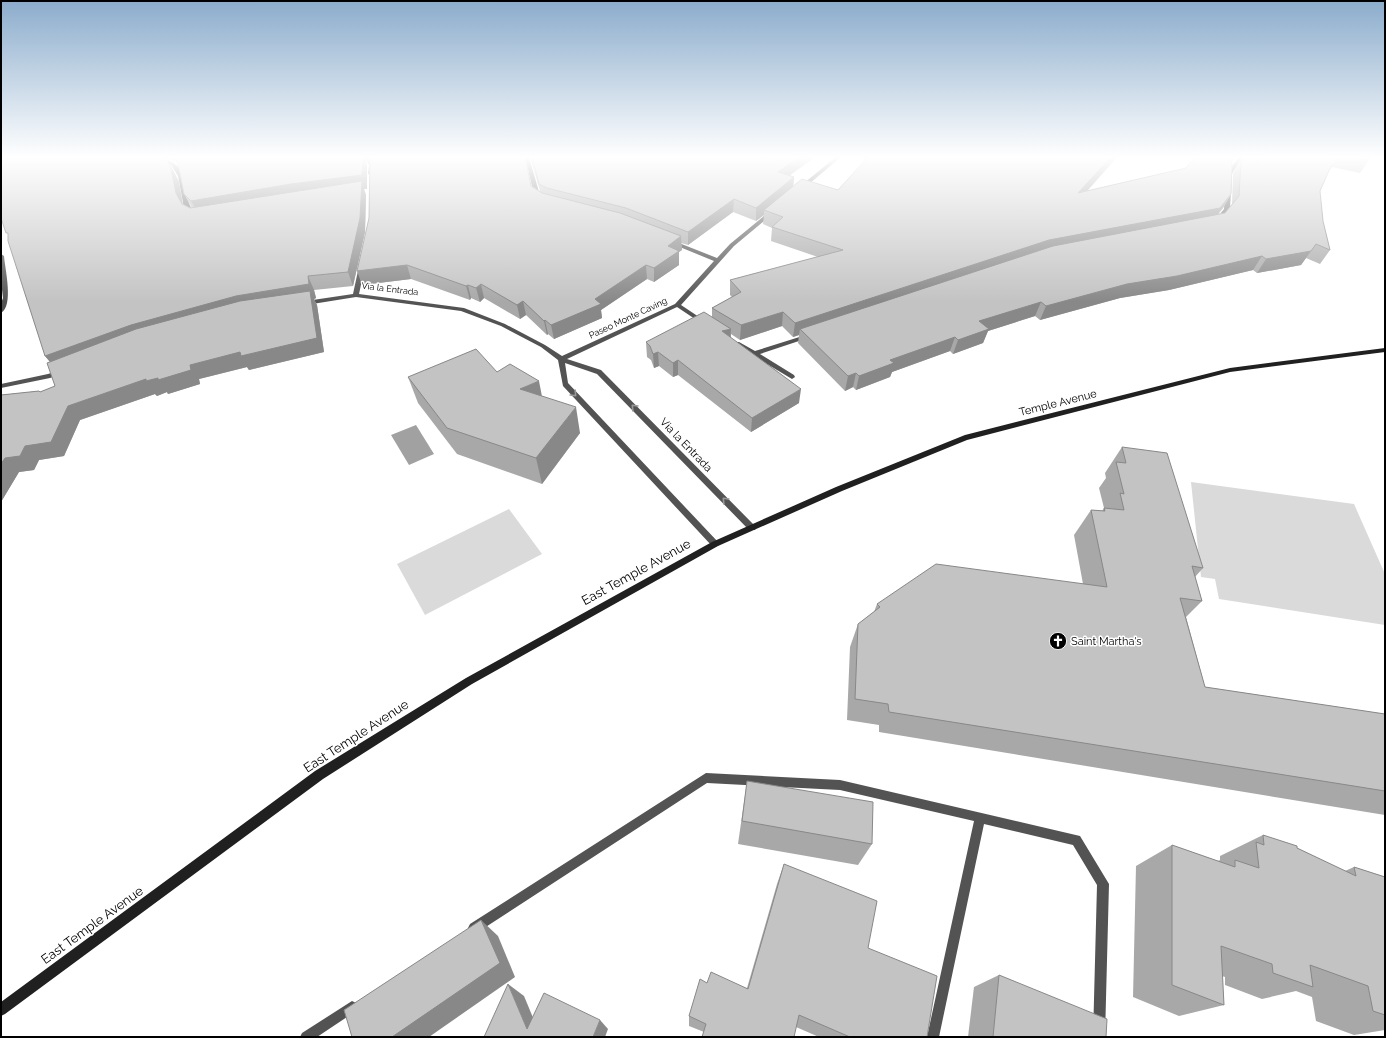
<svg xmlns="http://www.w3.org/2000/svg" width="1386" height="1038" font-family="Raleway,sans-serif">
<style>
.green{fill:#dadada}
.water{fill:#a1a1a1}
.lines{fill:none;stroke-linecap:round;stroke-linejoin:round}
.lane{fill:#535353;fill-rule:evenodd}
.secondary{fill:#202020;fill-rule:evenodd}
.wall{fill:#a8a8a8;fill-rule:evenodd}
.shaded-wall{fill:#888}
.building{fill:#c3c3c3;stroke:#888}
.oneway{stroke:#989898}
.labels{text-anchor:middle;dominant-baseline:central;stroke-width:3;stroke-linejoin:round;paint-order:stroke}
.far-street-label{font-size:9px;fill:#000;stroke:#fff}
.street-label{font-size:11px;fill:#000;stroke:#fff}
.poi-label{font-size:11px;fill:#000;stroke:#fff;text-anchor:start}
.near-street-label{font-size:13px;fill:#000;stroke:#fff}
</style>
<rect width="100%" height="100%" fill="#fff"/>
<!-- green -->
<g class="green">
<polygon points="1191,482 1354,504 1385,574 1385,625 1219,599 1215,579 1201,577"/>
<polygon points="509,509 542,554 425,615 397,564"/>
</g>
<!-- water -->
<polygon class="water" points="416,425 434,454 409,465 391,435"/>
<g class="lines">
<!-- lane -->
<g class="lane">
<path d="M155,157C161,157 165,158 170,161C191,170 181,199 195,213V215H191L184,208L178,176L171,165Z"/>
<polygon points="365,157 369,157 373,165 373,175 368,174 369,165"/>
<polygon points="525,157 529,157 541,199 540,200 535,199"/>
<polygon points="836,157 841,157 803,189 799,189 799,187"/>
<path d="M861,157H879L880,158C876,161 864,160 861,157Z"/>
<polygon points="1239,157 1243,157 1232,174 1230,209 1219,222 1215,222 1215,220 1224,209 1226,174"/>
<polygon points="770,211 775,212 734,246 681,305 705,321 705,323 701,323 677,307 567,359 601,370 755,526 756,528 755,530 749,530 597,374 565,363 568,383 718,542 719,544 718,546 712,546 563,386 558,360 541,347 501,326 461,311 356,297 306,305 303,303 306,301 353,294 359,266 362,264 365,266 359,294 464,308 505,324 545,345 562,356 675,304 714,261 670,243 670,241 674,241 717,258 730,244"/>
<path d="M1,254L4,256C5,269 14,306 1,313V303L3,298L1,281Z"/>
<polygon points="809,334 812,336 811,337 760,354 794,375 795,377 792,379 752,355 734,343 735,342 739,342 755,351"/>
<polygon points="60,370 62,370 62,374 50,378 1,388 1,384 48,374"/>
<polygon points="706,773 840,780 1080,836 1109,884 1105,1037 1093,1037 1097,885 1073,845 984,824 939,1037 927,1037 974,821 840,790 707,783 478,932 474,934 470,932 468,928 470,924"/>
<polygon points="352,1001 356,1003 358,1007 356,1011 317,1037 300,1037 302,1033"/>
</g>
<!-- secondary -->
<polygon class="secondary" points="1385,348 1385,352 1230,372 967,440 842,491 718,546 472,684 323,779 5,1014 1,1016 1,1002 315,771 466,678 712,542 836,487 965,435 1230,368"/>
</g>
<!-- wall -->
<g class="wall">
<path d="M1,157H365L367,165V189H364L366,195L365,232L353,286L314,290L316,298L314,299L317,305L324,352L249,370L247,367L199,379L200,384L168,394L167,392L157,396L155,394L80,420L64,456L39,460L34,470L19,472L1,502V395L39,391L40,392L55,386L50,362L45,356ZM166,158L176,162L179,166L184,194L192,208H190L183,204L179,182L174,172Z"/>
<polygon points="370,157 525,157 531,186 540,191 530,157 815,157 789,176 794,177 793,186 838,190 1117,157 1087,191 1186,168 1195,157 1235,157 1232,162 1231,194 1223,208 1218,214 1225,213 1232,205 1233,174 1241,161 1258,160 1260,157 1369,157 1369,160 1360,173 1332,167 1326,176 1320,191 1323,221 1330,250 1320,264 1306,258 1301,265 1257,273 1253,270 1169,290 1120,298 1040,320 1035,316 988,331 983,343 953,354 950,351 892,372 890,377 856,390 853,387 845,391 798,343 799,335 793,337 782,326 740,340 731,334 731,338 799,403 751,432 678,375 673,377 659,366 654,368 651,360 647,357 646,342 712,317 712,308 732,297 730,295 730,280 818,257 771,241 772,228 763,224 764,215 756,221 733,212 688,245 681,243 682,250 679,252 679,265 654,282 647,279 601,310 602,318 554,339 548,334 547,335 526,315 520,319 484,298 480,302 471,298 470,300 411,279 362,285 369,218"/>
<polygon points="497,372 542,396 580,433 542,484 457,454 418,403 408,377"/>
<polygon points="1122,447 1203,568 1195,577 1202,601 1186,617 1205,687 1385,714 1385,815 879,732 879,725 847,720 850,647 858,624 874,612 877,604 1083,584 1074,535 1091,510 1102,511 1104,508 1099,488 1106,478 1105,473"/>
<polygon points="747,781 872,844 858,865 738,844"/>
<polygon points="1263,835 1297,848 1345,871 1354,867 1385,877 1385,1030 1354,1035 1316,1021 1312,997 1296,991 1262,999 1225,985 1225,977 1222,976 1224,1005 1179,1016 1133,997 1136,866 1172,845 1218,861 1220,860 1220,856"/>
<polygon points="784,864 868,948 927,1037 819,1037 796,1027 704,1032 689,1026 689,1016 707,983 747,988 777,884"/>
<polygon points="999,975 1106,1037 968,1037 974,987"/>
</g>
<!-- shaded-wall -->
<g class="shaded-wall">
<polygon points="363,157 365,157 367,165 367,189 364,189 366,195 365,232 353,286 348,272 199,214 191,201"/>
<polygon points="799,157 815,157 776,185 778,172"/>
<polygon points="1111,157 1117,157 1073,207 1078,193"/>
<polygon points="167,159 174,172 179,182 183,207 176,193"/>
<polygon points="794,177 793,190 764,210 764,215 756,221 756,208"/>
<polygon points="1231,194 1223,208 1212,222 800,329 799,335 793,337 795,323 1049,240"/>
<polygon points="734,199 733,212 688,245 688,232"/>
<polygon points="681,236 682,250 679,252 679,265 654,282 654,268 668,246"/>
<polygon points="1316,244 1301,265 1257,273 1266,259"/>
<polygon points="1262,256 1253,270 1169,290 1120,298 1040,320 1046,306 1127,284"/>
<polygon points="407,265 411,279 362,285 357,271"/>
<polygon points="646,265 647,279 601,310 602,318 554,339 551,325 595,299"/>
<polygon points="308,276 314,290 316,298 314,299 317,305 324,352 249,370 247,367 199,379 200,384 168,394 167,392 157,396 155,394 80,420 64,456 39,460 34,470 19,472 1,502 1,464 5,458 25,446 68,406 146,379 190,365 240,352 317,338 57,370 45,356 131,325"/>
<polygon points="481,284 484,298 480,302 476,288"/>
<polygon points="468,285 471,298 470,300 466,286"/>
<polygon points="523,301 526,315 520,319 517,305"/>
<polygon points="1041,302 1035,316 988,331 983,343 953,354 958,340 979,321"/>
<polygon points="783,312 782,326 740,340 741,325"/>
<polygon points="545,320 548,334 547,335 544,321"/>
<polygon points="731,329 730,343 722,331"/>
<polygon points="955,337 950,351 892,372 890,377 856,390 859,376 890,360"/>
<polygon points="658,352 659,366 654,368 653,354"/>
<polygon points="678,360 678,375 673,377 673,363"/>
<polygon points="856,373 853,387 845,391 848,376"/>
<polygon points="539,381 544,407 520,389"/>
<polygon points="801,389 799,403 751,432 752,418"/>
<polygon points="576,407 580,433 542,484 536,458"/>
<polygon points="481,920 498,936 515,977 429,1037 392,1037"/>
<polygon points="508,984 524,996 541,1037 527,1029"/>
<polygon points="600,1020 608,1029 605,1037 593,1037"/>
</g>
<!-- building -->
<g class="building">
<polygon points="1,157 165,157 167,159 171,169 176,193 182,204 190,208 362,181 360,218 348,272 308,276 309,284 236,296 131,325 45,356 8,241 8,233 6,233 1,218"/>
<polygon points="174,157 363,157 362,175 291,184 191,201 184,194 178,163"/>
<polygon points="370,157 525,157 531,186 542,193 620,213 681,236 668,246 679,251 654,268 646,265 595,299 601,304 551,325 545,320 544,321 523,301 517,305 481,284 476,288 468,285 466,286 407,265 357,271 369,218"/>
<polygon points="532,157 799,157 778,172 794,177 756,208 734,199 688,232 626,208 547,188 539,184"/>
<polygon points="868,157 1111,157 1078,193 1186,168 1195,157 1235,157 1232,160 1231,194 1220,208 1049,240 795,323 783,312 741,325 712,308 741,292 730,280 843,250 772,227 783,217 764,210 802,179 838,190"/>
<polygon points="1244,157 1258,160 1260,157 1337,157 1333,166 1331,166 1320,191 1323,221 1330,250 1316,244 1311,251 1266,259 1262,256 1177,276 1127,284 1046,306 1041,302 979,321 989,329 958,340 955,337 890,360 894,363 859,376 856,373 848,376 800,329 1053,246 1225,213 1239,196 1241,161"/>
<polygon points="1355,157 1369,157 1369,160"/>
<polygon points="310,291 317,338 241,356 240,352 190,365 191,370 158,380 158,378 146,381 146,379 68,406 51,442 25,446 20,456 5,458 1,464 1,395 39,391 40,392 55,386 47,363 136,329 240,301"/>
<polygon points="704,312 731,329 722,331 801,389 752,418 678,360 673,363 658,352 653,354 650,346 646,342"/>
<polygon points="476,349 497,372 510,364 539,381 520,389 576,407 536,458 447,428 408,377"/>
<polygon points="1122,447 1167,453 1203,568 1192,566 1202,601 1180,598 1205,687 1385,714 1385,791 889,712 888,704 855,699 858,624 880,607 877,604 936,564 1107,587 1091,510 1105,511 1104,508 1124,510 1120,493 1124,494 1116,462 1126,463"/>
<polygon points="747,781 873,802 872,844 742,821"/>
<polygon points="1263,835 1297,846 1297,848 1356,876 1354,867 1385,877 1385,1015 1373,1011 1368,986 1310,965 1313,987 1273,973 1272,964 1221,946 1224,1005 1172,985 1172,845 1235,867 1235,860 1259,868 1256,842 1264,845"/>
<polygon points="784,864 877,901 868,948 937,976 927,1037 850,1037 799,1015 794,1037 702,1037 706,1024 689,1016 700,979 707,983 711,972 748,989"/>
<polygon points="481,920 500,963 392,1037 352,1037 344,1010"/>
<polygon points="999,975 1107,1019 1106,1037 993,1037"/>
<polygon points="508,984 527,1029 544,993 600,1020 593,1037 484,1037"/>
</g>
<!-- one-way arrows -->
<defs><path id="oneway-chevron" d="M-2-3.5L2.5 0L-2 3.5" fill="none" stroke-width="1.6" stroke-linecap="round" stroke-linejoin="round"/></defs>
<g class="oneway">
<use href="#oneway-chevron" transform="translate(574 394) rotate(46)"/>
<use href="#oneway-chevron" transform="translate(634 407) rotate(-134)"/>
<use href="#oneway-chevron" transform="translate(725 500) rotate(-134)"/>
</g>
<!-- sky -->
<linearGradient id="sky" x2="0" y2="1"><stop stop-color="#8baccc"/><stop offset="0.52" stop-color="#fff"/><stop offset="1" stop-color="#fff" stop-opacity="0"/></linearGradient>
<rect width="1386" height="302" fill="url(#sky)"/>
<!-- icons -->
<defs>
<symbol id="church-disc" viewBox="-11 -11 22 22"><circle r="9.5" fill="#000" stroke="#fff"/><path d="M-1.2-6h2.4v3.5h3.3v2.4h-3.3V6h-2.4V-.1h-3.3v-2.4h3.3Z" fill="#fff"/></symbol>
</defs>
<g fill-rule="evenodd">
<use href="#church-disc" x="1048" y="631" width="20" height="20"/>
</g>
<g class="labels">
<!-- far-street labels -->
<g class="far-street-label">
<text transform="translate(390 289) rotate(7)">Via la Entrada</text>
<text transform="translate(628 318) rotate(-25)">Paseo Monte Caving</text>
</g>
<!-- street labels -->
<g class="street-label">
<text transform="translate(1058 403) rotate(-14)">Temple Avenue</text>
<text transform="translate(686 445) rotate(46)">Via la Entrada</text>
</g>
<!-- poi labels -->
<g class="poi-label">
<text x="1071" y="641">Saint Martha's</text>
</g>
<!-- near-street labels -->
<g class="near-street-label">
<text transform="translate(636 572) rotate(-29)">East Temple Avenue</text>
<text transform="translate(356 736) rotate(-33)">East Temple Avenue</text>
<text transform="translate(92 925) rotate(-36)">East Temple Avenue</text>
</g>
</g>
<!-- border -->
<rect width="1386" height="1038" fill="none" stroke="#000000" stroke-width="4"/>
</svg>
